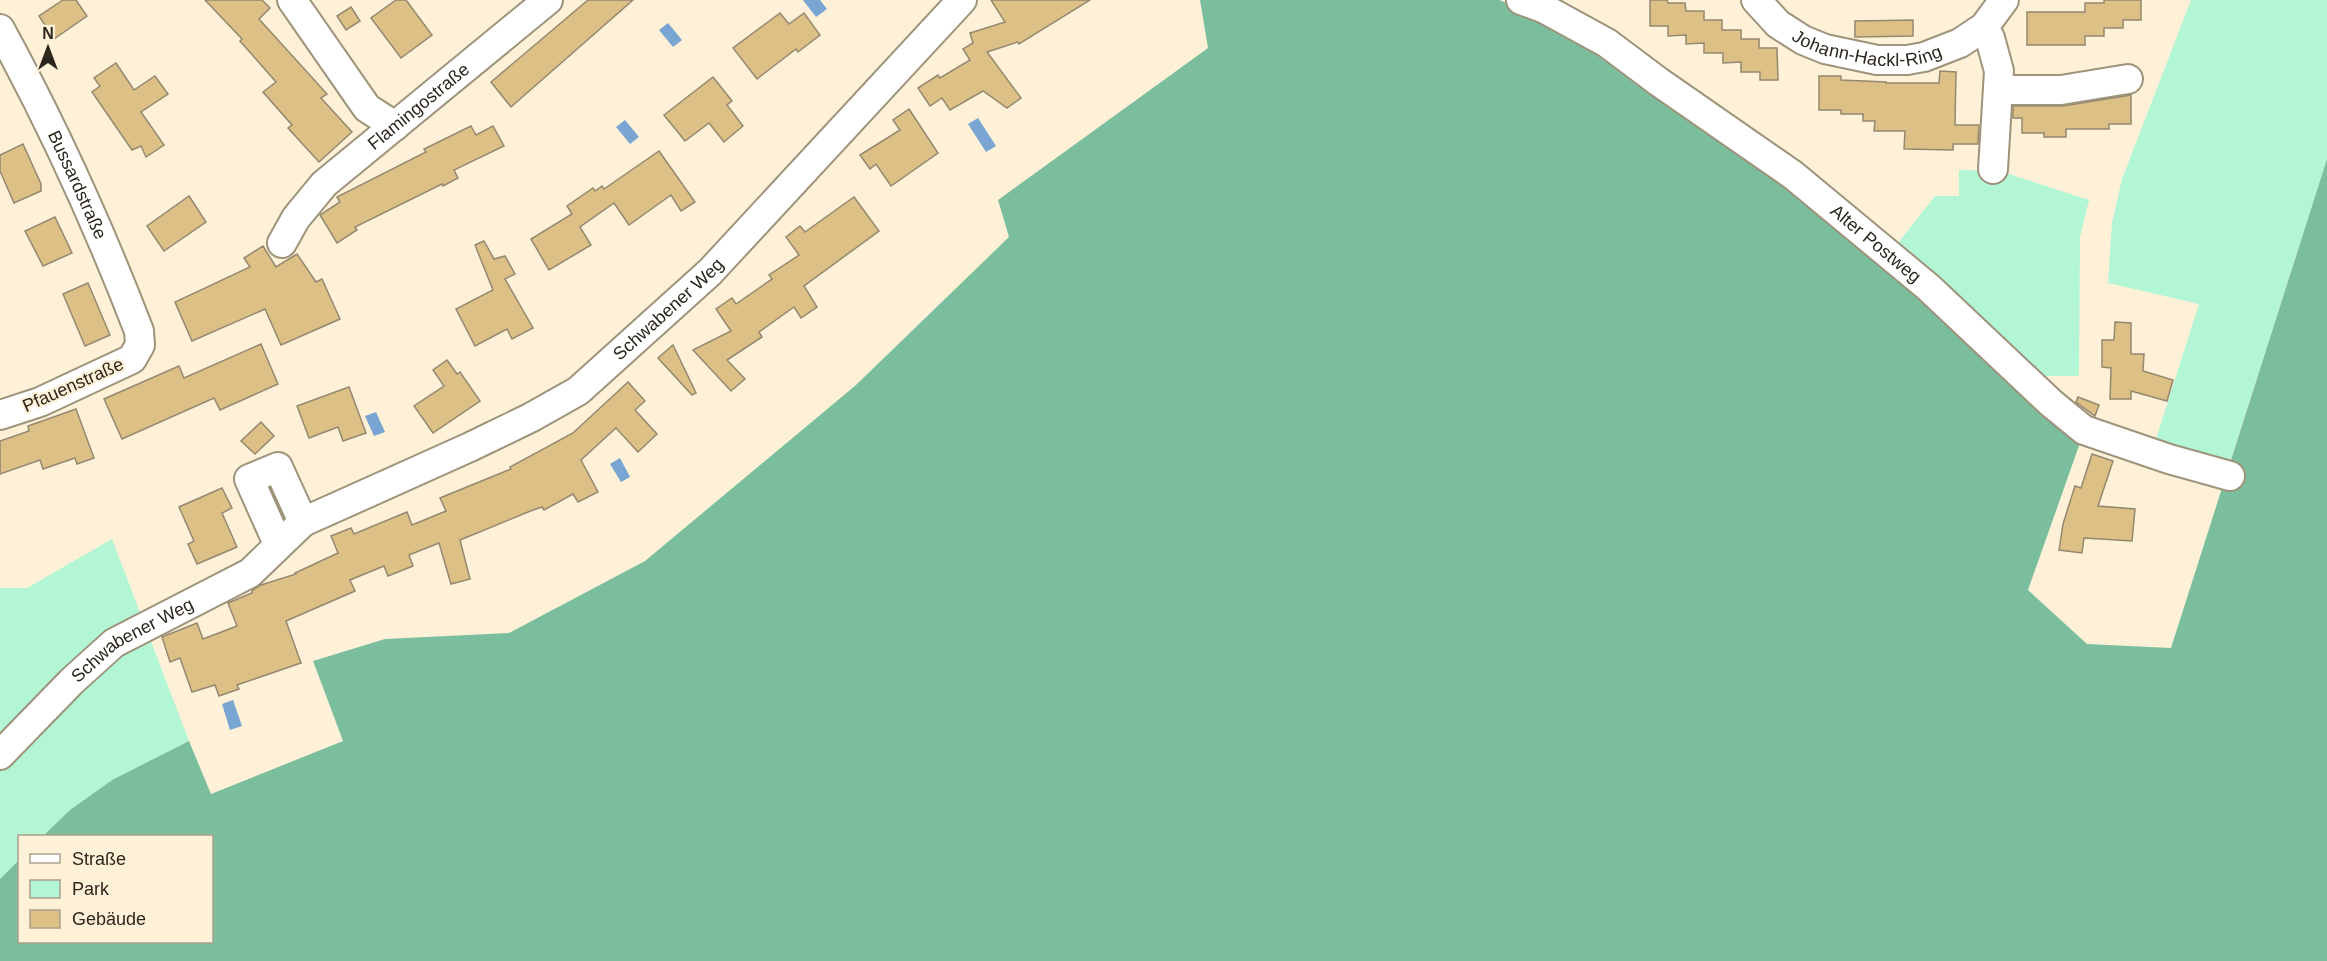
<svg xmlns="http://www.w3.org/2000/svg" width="2327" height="961" font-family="Arial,sans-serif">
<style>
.green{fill:#b3f6d5}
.forest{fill:#7abe9e}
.water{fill:#79a5d3}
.building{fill:#ddc085;stroke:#938870;stroke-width:1.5}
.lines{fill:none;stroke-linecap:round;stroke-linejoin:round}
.minor-casing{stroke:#9e937b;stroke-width:32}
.minor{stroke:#fff;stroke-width:28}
.labels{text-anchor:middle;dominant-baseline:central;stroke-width:4.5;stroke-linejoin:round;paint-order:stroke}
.street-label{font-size:18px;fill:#2c271d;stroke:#fef1d7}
</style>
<rect width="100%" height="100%" fill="#fef1d7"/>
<!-- green -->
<g class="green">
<polygon points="2191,0 2327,0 2327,159 2228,468 2153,448 2199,304 2108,283 2112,223 2122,179"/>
<polygon points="1959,170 2000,171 2089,200 2080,237 2079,376 2037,376 1894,248 1935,196 1959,196"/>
<polygon points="112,539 189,741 112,780 70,810 43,836 20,836 19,860 0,879 0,588 27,588"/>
</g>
<!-- forest -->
<polygon class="forest" points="1200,0 1499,0 1541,16 1632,71 1798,191 2080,443 2028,590 2087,644 2171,648 2327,159 2327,961 0,961 0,879 19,860 20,942 212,942 212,836 43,836 70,810 112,780 189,741 211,794 343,741 313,661 385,639 509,633 645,561 856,385 1009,237 998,200 1208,48"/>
<!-- water -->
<g class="water">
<polygon points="803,0 820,0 827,9 816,17"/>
<polygon points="668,23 682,40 673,47 659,30"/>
<polygon points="978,118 996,146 986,152 968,124"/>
<polygon points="625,120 639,137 630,144 616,127"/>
<polygon points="376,412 385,432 374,436 365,416"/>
<polygon points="620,458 630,477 621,482 610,464"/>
<polygon points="233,700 242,726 230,730 222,704"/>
</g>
<!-- building -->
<g class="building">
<polygon points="63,0 76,0 87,16 54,39 39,16"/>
<polygon points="205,0 262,0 270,8 259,19 327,94 321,98 352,132 319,162 288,128 292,125 263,92 276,82 240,41 242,39"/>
<polygon points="396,0 406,0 432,35 401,58 371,18"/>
<polygon points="588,0 633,0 511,107 491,82"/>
<polygon points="991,0 1090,0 1019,44 1018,42 987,52 1021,98 1007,108 983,91 950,110 942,98 930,106 918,88 938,75 940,78 970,60 963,49 973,43 970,33 1005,22"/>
<polygon points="1650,0 1667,0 1668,3 1685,3 1686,11 1704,11 1704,20 1722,20 1722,30 1741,30 1741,39 1759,39 1759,48 1777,48 1778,80 1760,80 1760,72 1741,72 1741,62 1723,63 1723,53 1704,53 1704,43 1686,44 1686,35 1668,36 1668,26 1650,26"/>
<polygon points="2104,0 2141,0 2141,20 2123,20 2123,28 2104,28 2104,36 2085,36 2085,45 2027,45 2027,12 2085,12 2085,3 2104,3"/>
<polygon points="351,7 360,21 346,30 337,16"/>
<polygon points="780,13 789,24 804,13 820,35 798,52 796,49 757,79 733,48"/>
<polygon points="1913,20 1913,36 1855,37 1855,21"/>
<polygon points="116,63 134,90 155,76 168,94 141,112 164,145 146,157 141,146 132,150 92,92 100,86 94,78"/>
<polygon points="1940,71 1956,72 1955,125 1979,125 1978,144 1953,144 1953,150 1904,149 1905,131 1874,131 1875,121 1863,121 1863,114 1841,114 1841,110 1819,110 1819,76 1841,76 1841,80 1886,82 1886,83 1939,83"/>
<polygon points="713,77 732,101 727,105 743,126 724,142 709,123 685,141 664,115"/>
<polygon points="2131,95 2131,124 2109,124 2109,129 2066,129 2066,137 2044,137 2044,133 2022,133 2022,118 2013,118 2013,106 2063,106"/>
<polygon points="909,109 938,153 891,186 876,164 870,169 860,155 900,130 893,120"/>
<polygon points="471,126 476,135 493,126 504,146 454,170 458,178 443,186 442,184 355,227 357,230 337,243 320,215 340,202 337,197 426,152 424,149"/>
<polygon points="23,144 41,184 41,191 14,203 0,171 0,155"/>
<polygon points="659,151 695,202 681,211 671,195 629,225 614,203 580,227 591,245 549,270 531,239 572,214 567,206 593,188 595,191 602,186 604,189"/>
<polygon points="189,196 206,222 164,251 147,226"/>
<polygon points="854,197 879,231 804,286 817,307 801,318 794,307 759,332 762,337 727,360 745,379 731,391 693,350 731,331 716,309 732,298 736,304 772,279 769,275 799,255 786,237 800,226 805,232"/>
<polygon points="55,217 72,253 43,266 25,231"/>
<polygon points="484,241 494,259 505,256 515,274 505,279 533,328 512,339 507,329 475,346 456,309 493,290 475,245"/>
<polygon points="263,246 276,267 297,254 316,282 322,279 340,319 281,345 265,309 192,341 175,302 250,267 244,258"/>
<polygon points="88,283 110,335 85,346 63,294"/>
<polygon points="2115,322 2131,323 2131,354 2144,354 2143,371 2173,380 2167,401 2131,391 2131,399 2110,399 2111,368 2102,367 2102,340 2114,340"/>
<polygon points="261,344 278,384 220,410 214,398 122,439 104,399 179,366 184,378"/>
<polygon points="673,345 696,393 692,395 658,358"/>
<polygon points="447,360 457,374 460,372 480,401 433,433 414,406 444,386 433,370"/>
<polygon points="628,382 645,401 635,410 657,434 638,452 616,428 581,460 598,492 578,502 573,494 544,510 542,507 533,510 460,540 470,579 451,584 439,543 409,555 413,566 388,576 384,566 350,580 355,591 286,621 301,663 237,685 239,689 219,696 215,685 192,692 180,658 170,662 162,637 197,623 203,639 237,626 228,603 252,593 252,591 261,585 296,574 295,573 338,553 331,536 351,528 354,534 407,512 412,525 446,511 440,498 511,469 510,467 573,433"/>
<polygon points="349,387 366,433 343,441 338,427 309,438 297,406"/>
<polygon points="2078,397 2099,405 2095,416 2076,402"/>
<polygon points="76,409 94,458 77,464 75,458 43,469 40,460 0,474 0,441 29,431 28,426"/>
<polygon points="261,422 274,436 255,454 241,441"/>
<polygon points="2092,454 2113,461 2098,506 2135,509 2132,541 2084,538 2082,553 2059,550 2063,524 2075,486 2081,488"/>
<polygon points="222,488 232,508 222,513 237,547 197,564 188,544 194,541 179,507"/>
</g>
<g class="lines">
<defs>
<g id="minor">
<polyline points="292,0 367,108 395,126"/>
<path id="s1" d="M1521,0L1543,8L1607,43L1659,82L1793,175L1928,287L2051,403L2084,430L2169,459L2230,476"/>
<path id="s2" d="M1756,0L1778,24L1803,40L1825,49L1877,60H1907L1924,57L1960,43L1984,27L2004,0"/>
<polyline points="1984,27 1990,38 1999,71 1993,169"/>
<path id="s3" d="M0,29C53,126 99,227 139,331L140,345L132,359L40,402L0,415"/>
<polyline points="1998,90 2061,90 2128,79"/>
<path id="s4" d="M282,243L296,218L324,184L548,0"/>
<polyline points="278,544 249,479 278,467 303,522"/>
<path id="s5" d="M0,755L72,681L114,643L250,573L303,522L470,447L530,418L578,391L710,272L962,0"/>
</g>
</defs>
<!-- minor casing -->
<use href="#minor" class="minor-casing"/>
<!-- minor -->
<use href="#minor" class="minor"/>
</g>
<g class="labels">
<!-- street labels -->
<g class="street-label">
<text stroke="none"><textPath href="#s2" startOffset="128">Johann-Hackl-Ring</textPath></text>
<text stroke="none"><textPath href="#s4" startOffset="195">Flamingostraße</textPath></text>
<text stroke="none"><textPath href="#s3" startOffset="174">Bussardstraße</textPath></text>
<text stroke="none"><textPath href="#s1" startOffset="432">Alter Postweg</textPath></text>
<text stroke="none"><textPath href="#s5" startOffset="813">Schwabener Weg</textPath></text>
<text transform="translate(73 385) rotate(-24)">Pfauenstraße</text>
<text stroke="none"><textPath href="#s5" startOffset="177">Schwabener Weg</textPath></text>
</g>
</g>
<!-- legend -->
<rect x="18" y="835" width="195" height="108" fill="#fef1d7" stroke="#aaa08d" stroke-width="1.5"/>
<rect x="30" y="854" width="30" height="9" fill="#ffffff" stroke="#aaa08d" stroke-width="1.5"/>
<text x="72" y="865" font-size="18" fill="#2c271d">Straße</text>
<rect x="30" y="880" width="30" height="18" fill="#b3f6d5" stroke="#aaa08d" stroke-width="1.5"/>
<text x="72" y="895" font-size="18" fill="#2c271d">Park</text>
<rect x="30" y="910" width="30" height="18" fill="#ddc085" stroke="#aaa08d" stroke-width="1.5"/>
<text x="72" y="925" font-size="18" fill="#2c271d">Gebäude</text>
<!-- north arrow -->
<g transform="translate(48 48)" stroke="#fef1d7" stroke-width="4.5" paint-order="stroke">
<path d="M0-4.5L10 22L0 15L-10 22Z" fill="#2c271d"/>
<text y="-9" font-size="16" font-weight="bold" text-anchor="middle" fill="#2c271d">N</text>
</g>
</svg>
